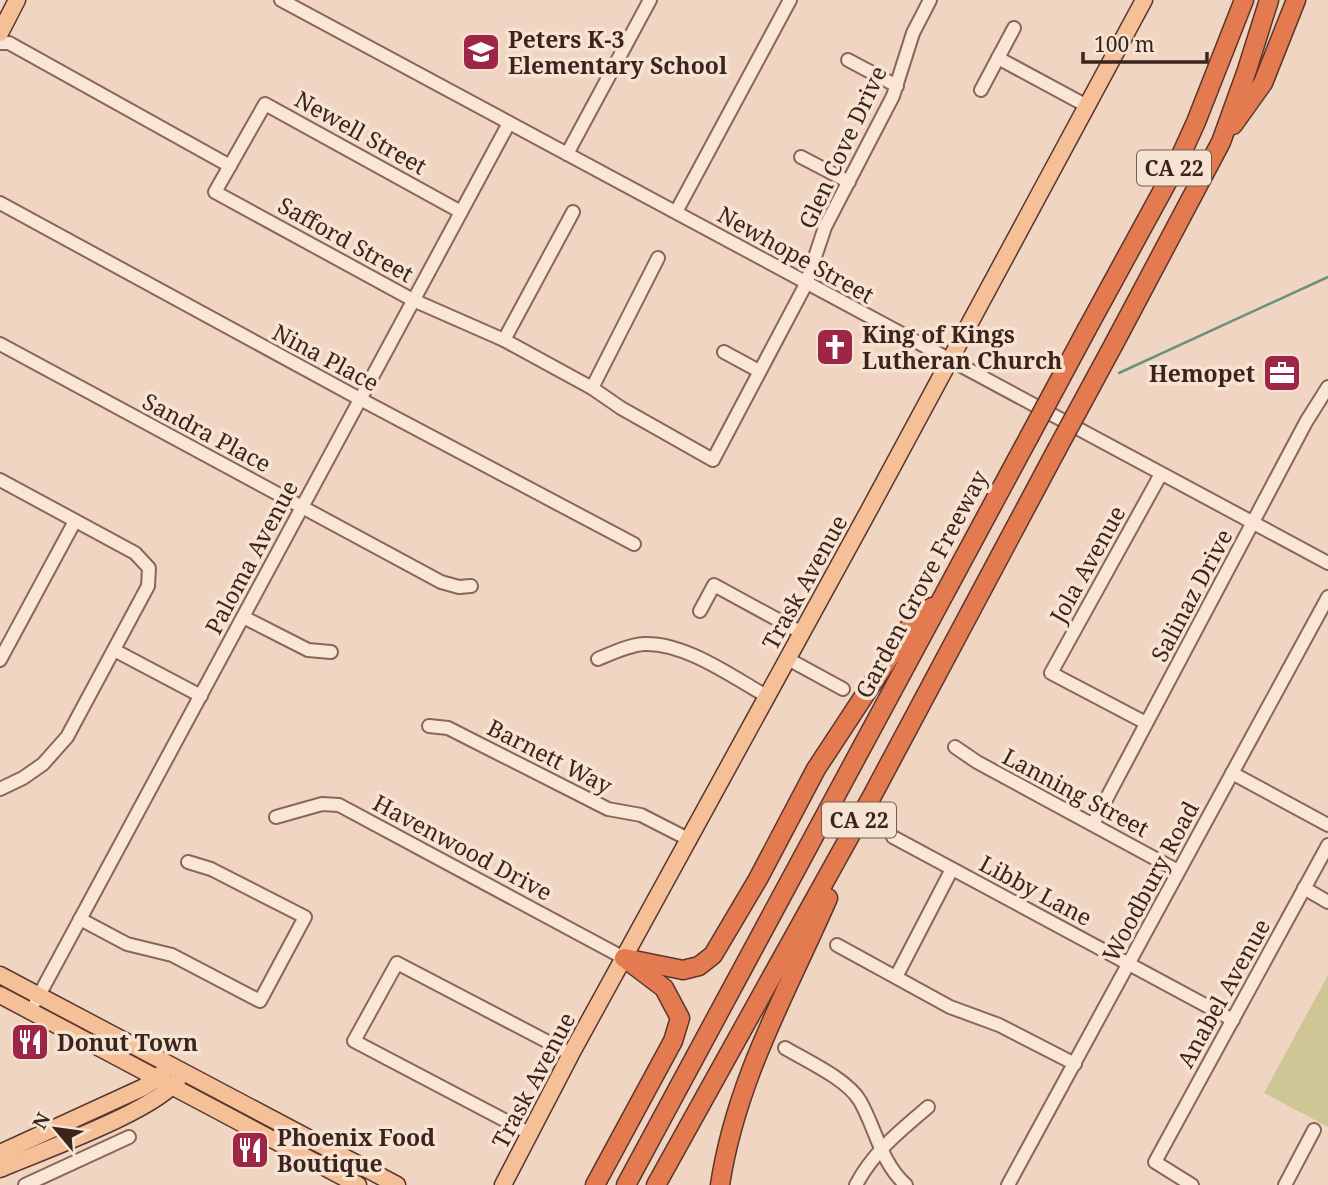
<svg xmlns="http://www.w3.org/2000/svg" width="1328" height="1185" font-family="'Noto Serif',serif">
<style>
.green{fill:#cfc696}
.lines{fill:none;stroke-linecap:round;stroke-linejoin:round}
.stream{stroke:#6b927e;stroke-width:2.5}
.minor-casing{stroke:#8b6658;stroke-width:16}
.major-casing{stroke:#59362d;stroke-width:19}
.highway-casing{stroke:#59362d;stroke-width:21}
.minor{stroke:#fae6d6;stroke-width:12}
.major{stroke:#f5bf98;stroke-width:16}
.highway{stroke:#e47a4f;stroke-width:18}
.highway-bridge-casing{stroke:#59362d;stroke-width:21;stroke-linecap:butt}
.highway-bridge{stroke:#e47a4f;stroke-width:18}
.labels{text-anchor:middle;dominant-baseline:central;stroke-width:7;stroke-linejoin:round;paint-order:stroke}
.shield{fill:#f7e3d2;stroke:#735d53;stroke-width:2}
.shield-label{font-size:21px;font-weight:bold;fill:#3a241d}
.poi-label{font-size:23px;font-weight:bold;fill:#3a241d;stroke:#f7e3d2;text-anchor:start}
.street-label{font-size:23px;fill:#3a241d;stroke:#f7e3d2}
</style>
<rect width="100%" height="100%" fill="#f0d6c2"/>
<!-- green -->
<polygon class="green" points="1328,975 1328,1127 1264,1093"/>
<g class="lines">
<!-- stream -->
<polyline class="stream" points="1119,373 1328,277"/>
<defs>
<g id="minor">
<polyline points="281,0 1328,563"/>
<polyline points="0,43 9,43 230,166"/>
<polyline points="998,58 1087,106"/>
<polyline points="848,60 897,86"/>
<polyline points="981,90 1014,28"/>
<polyline points="567,154 650,0"/>
<polyline points="801,157 849,182"/>
<polyline points="0,203 360,399 634,544"/>
<polyline points="461,212 265,104 215,192 413,300 504,340 592,388 621,408 713,460 806,284 825,227 893,96 913,33 930,0"/>
<polyline points="676,212 790,0"/>
<polyline points="504,340 573,212"/>
<polyline points="0,344 441,582 459,587 471,586"/>
<polyline points="724,352 759,371"/>
<polyline points="592,388 658,258"/>
<polyline points="0,480 135,553 149,568 148,586 67,737 43,764 23,778 0,789"/>
<polyline points="700,611 714,585 802,633"/>
<polyline points="243,617 308,650 331,652"/>
<polyline points="114,650 201,696"/>
<path d="M598,659C612,653 629,645 644,644C685,642 734,678 768,697"/>
<polyline points="788,659 843,689"/>
<polyline points="0,660 75,521"/>
<polyline points="1146,723 1051,673 1161,474"/>
<polyline points="429,726 448,728 608,809 641,815 690,840"/>
<polyline points="955,747 977,762 1178,871"/>
<polyline points="1232,773 1328,825"/>
<polyline points="276,817 322,804 339,805 624,958"/>
<polyline points="1093,824 1306,422 1328,387"/>
<polyline points="893,837 1233,1020"/>
<polyline points="1304,888 1328,902"/>
<polyline points="80,919 127,944 172,955 260,1001 305,917 211,869 188,862"/>
<polyline points="837,945 950,1007 999,1025 1075,1064"/>
<polyline points="896,977 952,869"/>
<polyline points="36,1001 509,123"/>
<path d="M785,1048C807,1061 847,1079 860,1101C876,1129 881,1163 906,1185"/>
<polyline points="531,1134 354,1041 397,963 571,1054"/>
<polyline points="25,1185 129,1137"/>
<path d="M856,1185C873,1152 900,1131 928,1107"/>
<polyline points="1008,1185 1328,597"/>
<polyline points="1192,1185 1155,1162 1328,845"/>
<polyline points="1285,1185 1314,1130"/>
</g>
<g id="major">
<polyline points="0,33 17,0"/>
<polyline points="0,975 397,1185"/>
<polyline points="0,995 358,1185"/>
<polyline points="0,1153 142,1088 158,1078 164,1071"/>
<path d="M0,1169C39,1152 158,1110 178,1079"/>
<polyline points="503,1185 571,1054 868,512 1144,0"/>
</g>
<g id="highway">
<polyline points="1233,125 1263,83 1296,0"/>
<polyline points="1087,329 1176,166 1196,122 1244,0"/>
<polyline points="1115,342 1221,142 1247,70 1269,0"/>
<polyline points="624,958 683,970 699,966 713,955 758,879 816,769 912,623 932,607"/>
<polyline points="595,1185 673,1041 680,1018 664,988 627,960"/>
<polyline points="626,1185 1029,437"/>
<polyline points="656,1185 871,798 1056,451"/>
<path d="M720,1185C736,1080 786,994 828,898"/>
</g>
</defs>
<!-- minor casing -->
<use href="#minor" class="minor-casing"/>
<!-- major casing -->
<use href="#major" class="major-casing"/>
<!-- highway casing -->
<use href="#highway" class="highway-casing"/>
<!-- minor -->
<use href="#minor" class="minor"/>
<!-- major -->
<use href="#major" class="major"/>
<!-- highway -->
<use href="#highway" class="highway"/>
<defs>
<g id="highway-bridge">
<polyline points="1029,437 1087,329"/>
<polyline points="1056,451 1115,342"/>
</g>
</defs>
<!-- highway-bridge casing -->
<use href="#highway-bridge" class="highway-bridge-casing"/>
<!-- highway-bridge -->
<use href="#highway-bridge" class="highway-bridge"/>
</g>
<!-- icons -->
<defs>
<symbol id="school-square" viewBox="-11 -11 22 22"><rect x="-9" y="-9" width="18" height="18" rx="4" fill="#9d2546" stroke="#f7e3d2"/><path d="M0-5L7-2L0 1L-7-2ZM-4 1L0 2.5L4 1V4Q0 6-4 4Z" fill="#fff"/></symbol>
<symbol id="church-square" viewBox="-11 -11 22 22"><rect x="-9" y="-9" width="18" height="18" rx="4" fill="#9d2546" stroke="#f7e3d2"/><path d="M-1.2-6h2.4v3.5h3.3v2.4h-3.3V6h-2.4V-.1h-3.3v-2.4h3.3Z" fill="#fff"/></symbol>
<symbol id="office-square" viewBox="-11 -11 22 22"><rect x="-9" y="-9" width="18" height="18" rx="4" fill="#9d2546" stroke="#f7e3d2"/><path d="M-6-3h4V-5.5h4V-3h4V5H-6ZM-1-4.5V-3h2v-1.5ZM-6 0V1H6V0Z" fill="#fff"/></symbol>
<symbol id="restaurant-square" viewBox="-11 -11 22 22"><rect x="-9" y="-9" width="18" height="18" rx="4" fill="#9d2546" stroke="#f7e3d2"/><path d="M-5-6h1v4h1v-4h1v4h1v-4h1v5L-1.5 .5V6h-2V.5L-5-1ZM5-6V6H3V1.5H1.5Q1.5-4 5-6Z" fill="#fff"/></symbol>
</defs>
<g fill-rule="evenodd">
<use href="#school-square" x="459" y="30" width="44" height="44"/>
<use href="#church-square" x="813" y="325" width="44" height="44"/>
<use href="#office-square" x="1260" y="351" width="44" height="44"/>
<use href="#restaurant-square" x="8" y="1020" width="44" height="44"/>
<use href="#restaurant-square" x="228" y="1128" width="44" height="44"/>
</g>
<g class="labels">
<!-- shield labels -->
<g class="shield">
<rect x="1137" y="150.5" width="74" height="35" rx="5"/>
<rect x="822" y="802.5" width="74" height="35" rx="5"/>
</g>
<g class="shield-label">
<text x="1174" y="168">CA 22</text>
<text x="859" y="820">CA 22</text>
</g>
<!-- poi labels -->
<g class="poi-label">
<text x="508" y="39">Peters K-3<tspan x="508" dy="26">Elementary School</tspan></text>
<text x="862" y="334">King of Kings<tspan x="862" dy="26">Lutheran Church</tspan></text>
<text x="1255" y="373" text-anchor="end">Hemopet</text>
<text x="57" y="1042">Donut Town</text>
<text x="277" y="1137">Phoenix Food<tspan x="277" dy="26">Boutique</tspan></text>
</g>
<!-- street labels -->
<g class="street-label">
<text transform="translate(361 132) rotate(29)">Newell Street</text>
<text transform="translate(842 147) rotate(-65)">Glen Cove Drive</text>
<text transform="translate(346 239) rotate(29)">Safford Street</text>
<text transform="translate(796 254) rotate(29)">Newhope Street</text>
<text transform="translate(326 357) rotate(28)">Nina Place</text>
<text transform="translate(207 432) rotate(28)">Sandra Place</text>
<text transform="translate(251 557) rotate(-62)">Paloma Avenue</text>
<text transform="translate(1087 564) rotate(-61)">Jola Avenue</text>
<text transform="translate(804 582) rotate(-61)">Trask Avenue</text>
<text transform="translate(921 584) rotate(-62)">Garden Grove Freeway</text>
<text transform="translate(1191 595) rotate(-62)">Salinaz Drive</text>
<text transform="translate(550 756) rotate(27)">Barnett Way</text>
<text transform="translate(1076 792) rotate(28)">Lanning Street</text>
<text transform="translate(463 847) rotate(28)">Havenwood Drive</text>
<text transform="translate(1150 881) rotate(-62)">Woodbury Road</text>
<text transform="translate(1036 890) rotate(28)">Libby Lane</text>
<text transform="translate(1223 993) rotate(-61)">Anabel Avenue</text>
<text transform="translate(533 1080) rotate(-62)">Trask Avenue</text>
</g>
</g>
<!-- north arrow -->
<g transform="translate(56 1129) rotate(299)" stroke="#f7e3d2" stroke-width="5" paint-order="stroke">
<path d="M0-5L12 26L0 18L-12 26Z" fill="#3a241d"/>
<text y="-10" font-size="19" font-weight="bold" text-anchor="middle" fill="#3a241d">N</text>
</g>
<!-- scale -->
<path d="M1083 52v10h124v-10" fill="none" stroke="#3a241d" stroke-width="3.5"/>
<text x="1094" y="52" font-size="21" fill="#3a241d" stroke="#f7e3d2" stroke-width="5" paint-order="stroke">100 m</text>
</svg>
